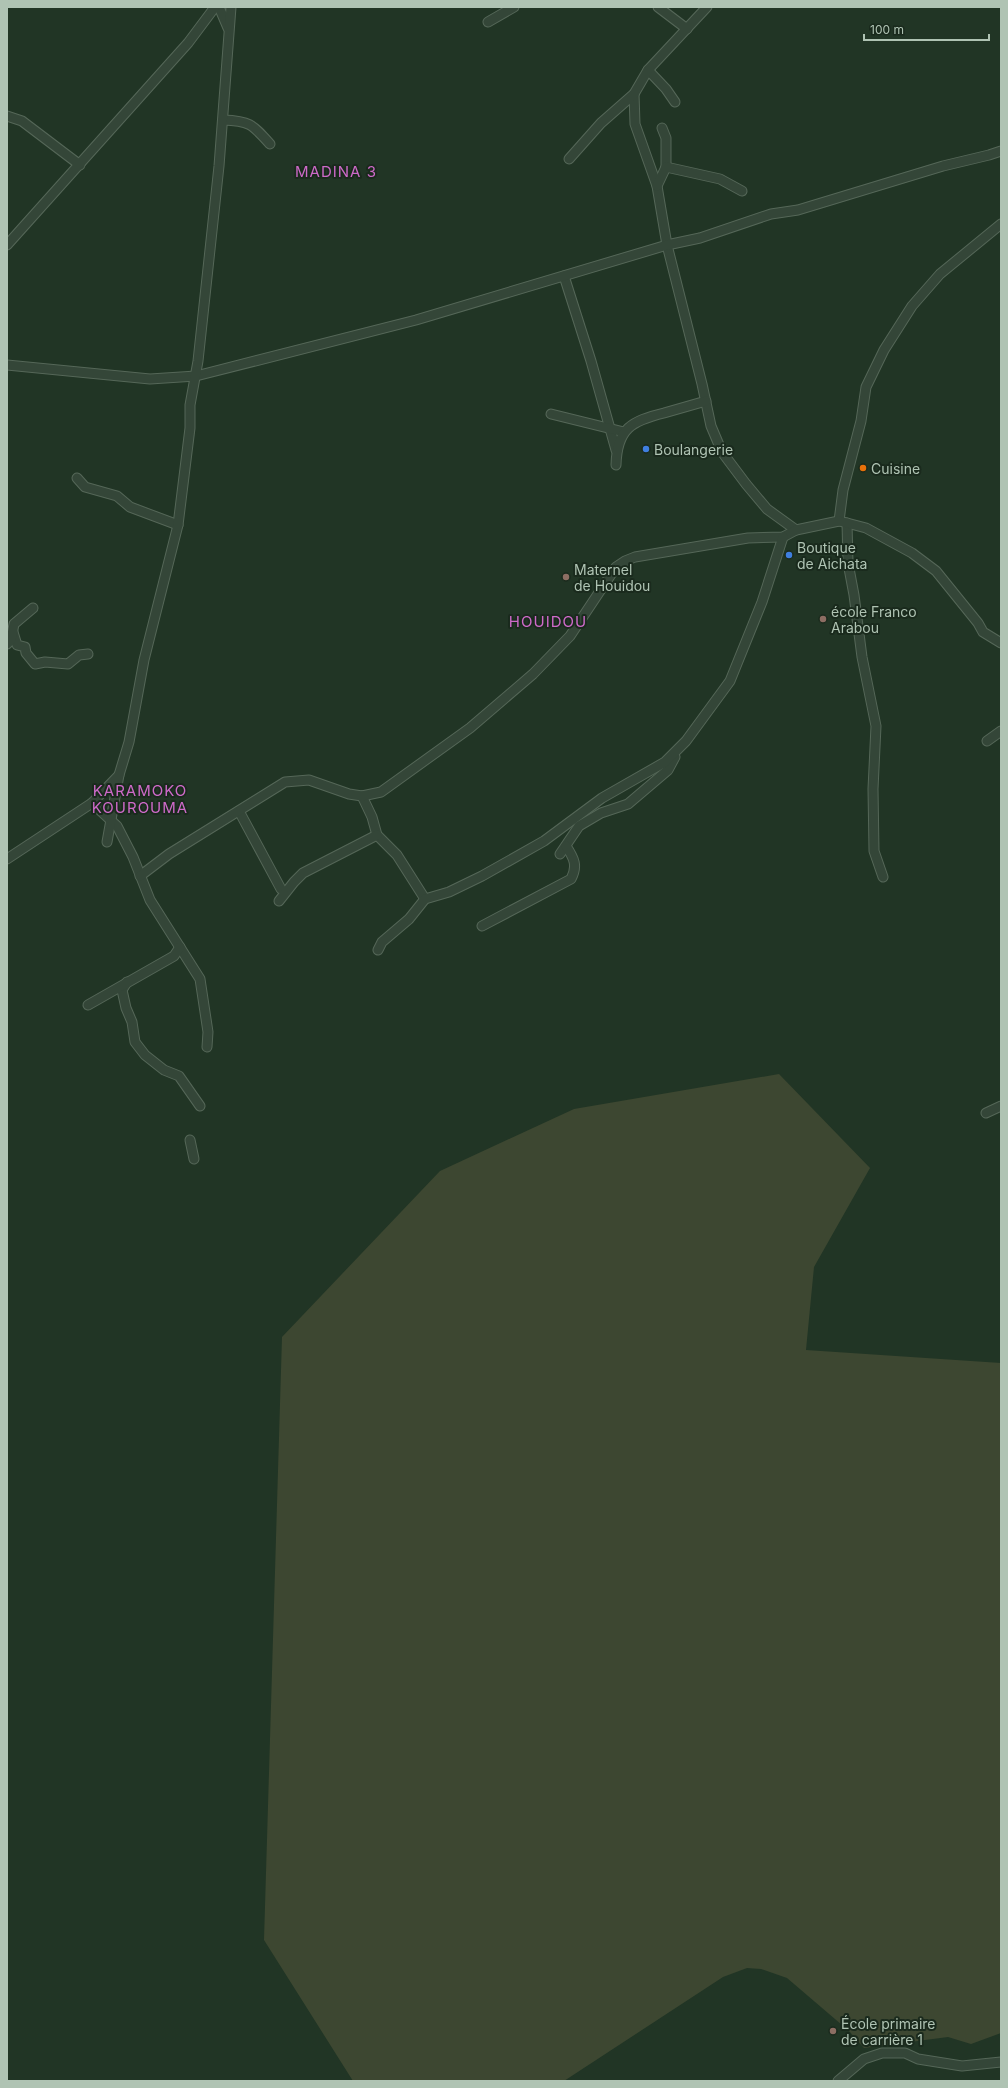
<svg xmlns="http://www.w3.org/2000/svg" width="1008" height="2088" font-family="Inter,sans-serif">
<style>
.green{fill:#3d4731}
.lines{fill:none;stroke-linecap:round;stroke-linejoin:round}
.street-casing{stroke:#556758;stroke-width:11}
.street{stroke:#344638;stroke-width:9}
.shop-dot{fill:#3f7fe0;stroke:#1a2a1d;stroke-width:1.5}
.food-dot{fill:#e8710a;stroke:#1a2a1d;stroke-width:1.5}
.education-dot{fill:#8d6e63;stroke:#1a2a1d;stroke-width:1.5}
.labels{text-anchor:middle;dominant-baseline:central;stroke-width:4;stroke-linejoin:round;paint-order:stroke}
.poi-label{font-size:14px;fill:#afc3b3;stroke:#1a2a1d;text-anchor:start}
.neighbourhood-label{font-size:15px;letter-spacing:1px;fill:#ce6ac9;stroke:#1a2a1d}
</style>
<rect width="100%" height="100%" fill="#213525"/>
<!-- green -->
<polygon class="green" points="779,1074 870,1168 814,1267 806,1350 1001,1363 1001,2033 971,2044 948,2037 864,2048 849,2031 787,1978 761,1969 747,1968 723,1977 564,2081 353,2081 264,1940 282,1337 440,1171 574,1109"/>
<g class="lines">
<defs>
<g id="street">
<polyline points="219,7 228,28"/>
<polyline points="658,7 687,29"/>
<polyline points="488,22 514,7"/>
<polyline points="648,70 666,89 675,102"/>
<polyline points="634,94 635,124 657,186 667,245 702,384 711,426 722,452 746,484 767,509 796,530"/>
<polyline points="7,116 22,121 80,165"/>
<path d="M223,120C250,121 252,124 270,144"/>
<polyline points="662,128 666,138 666,167"/>
<polyline points="569,159 601,123 634,94 648,70 707,7"/>
<polyline points="657,186 666,167 720,179 742,191"/>
<polyline points="7,245 188,43 215,7"/>
<polyline points="564,276 591,361 616,450"/>
<polyline points="7,365 150,379 196,376 416,320 667,245 700,238 771,214 798,210 943,166 989,155 1001,151"/>
<polyline points="551,414 624,432"/>
<path d="M616,465C617,428 632,421 664,413C678,409 692,405 706,401"/>
<polyline points="77,478 85,487 117,496 130,507 178,525"/>
<polyline points="839,521 843,490 861,421 866,387 884,350 912,306 940,274 1001,224"/>
<polyline points="847,523 848,563 854,595 862,657 876,726 873,789 874,851 883,877"/>
<polyline points="13,632 17,645 25,647 26,653 35,664 45,662 68,664 79,655 88,654"/>
<polyline points="7,644 11,640 14,624 33,608"/>
<polyline points="987,741 1001,731"/>
<polyline points="362,796 372,817 377,835 397,855 425,899"/>
<polyline points="92,803 117,826 133,857 150,900 200,979 208,1032 207,1047"/>
<polyline points="239,811 281,889"/>
<polyline points="107,842 119,775"/>
<polyline points="560,854 579,826 601,813 628,804 668,770 675,757"/>
<polyline points="7,859 92,803 119,775 129,742 144,660 178,525 190,428 190,405 198,361 219,166 231,7"/>
<polyline points="140,876 169,854 285,782 309,780 349,794 362,796 381,792 470,728 533,674 570,636 616,567 625,561 635,557 748,538 783,537 796,530 839,521 847,523 866,528 912,553 936,571 978,623 983,632 1001,643"/>
<polyline points="279,901 294,882 303,873 377,835"/>
<path d="M482,926L571,879C578,866 574,858 566,846"/>
<polyline points="378,950 382,942 409,919 425,899 449,892 482,876 544,841 602,798 665,762 686,741 730,681 762,602 783,537"/>
<polyline points="127,982 122,990 126,1008 132,1022 135,1042 145,1055 164,1070 179,1076 200,1106"/>
<polyline points="88,1005 174,956 180,947"/>
<polyline points="986,1113 1001,1106"/>
<polyline points="190,1140 194,1159"/>
<polyline points="838,2081 864,2059 882,2053 905,2053 918,2059 962,2066 1001,2062"/>
</g>
</defs>
<!-- street casing -->
<use href="#street" class="street-casing"/>
<!-- street -->
<use href="#street" class="street"/>
</g>
<!-- markers -->
<g class="shop-dot">
<circle cx="646" cy="449" r="4"/>
<circle cx="789" cy="555" r="4"/>
</g>
<circle class="food-dot" cx="863" cy="468" r="4"/>
<g class="education-dot">
<circle cx="566" cy="577" r="4"/>
<circle cx="823" cy="619" r="4"/>
<circle cx="833" cy="2031" r="4"/>
</g>
<g class="labels">
<!-- poi labels -->
<g class="poi-label">
<text x="654" y="449">Boulangerie</text>
<text x="871" y="468">Cuisine</text>
<text x="797" y="547">Boutique<tspan x="797" dy="16">de Aichata</tspan></text>
<text x="574" y="569">Maternel<tspan x="574" dy="16">de Houidou</tspan></text>
<text x="831" y="611">école Franco<tspan x="831" dy="16">Arabou</tspan></text>
<text x="841" y="2023">École primaire<tspan x="841" dy="16">de carrière 1</tspan></text>
</g>
<!-- neighbourhood labels -->
<g class="neighbourhood-label">
<text x="336" y="171">MADINA 3</text>
<text x="548" y="621">HOUIDOU</text>
<text x="140" y="790">KARAMOKO<tspan x="140" dy="17">KOUROUMA</tspan></text>
</g>
</g>
<!-- border -->
<rect width="1008" height="2088" fill="none" stroke="#afc3b3" stroke-width="16"/>
<!-- scale -->
<path d="M864 34v6h125v-6" fill="none" stroke="#afc3b3" stroke-width="2"/>
<text x="870" y="34" font-size="12" fill="#afc3b3" stroke="#1a2a1d" stroke-width="3" paint-order="stroke">100 m</text>
</svg>
